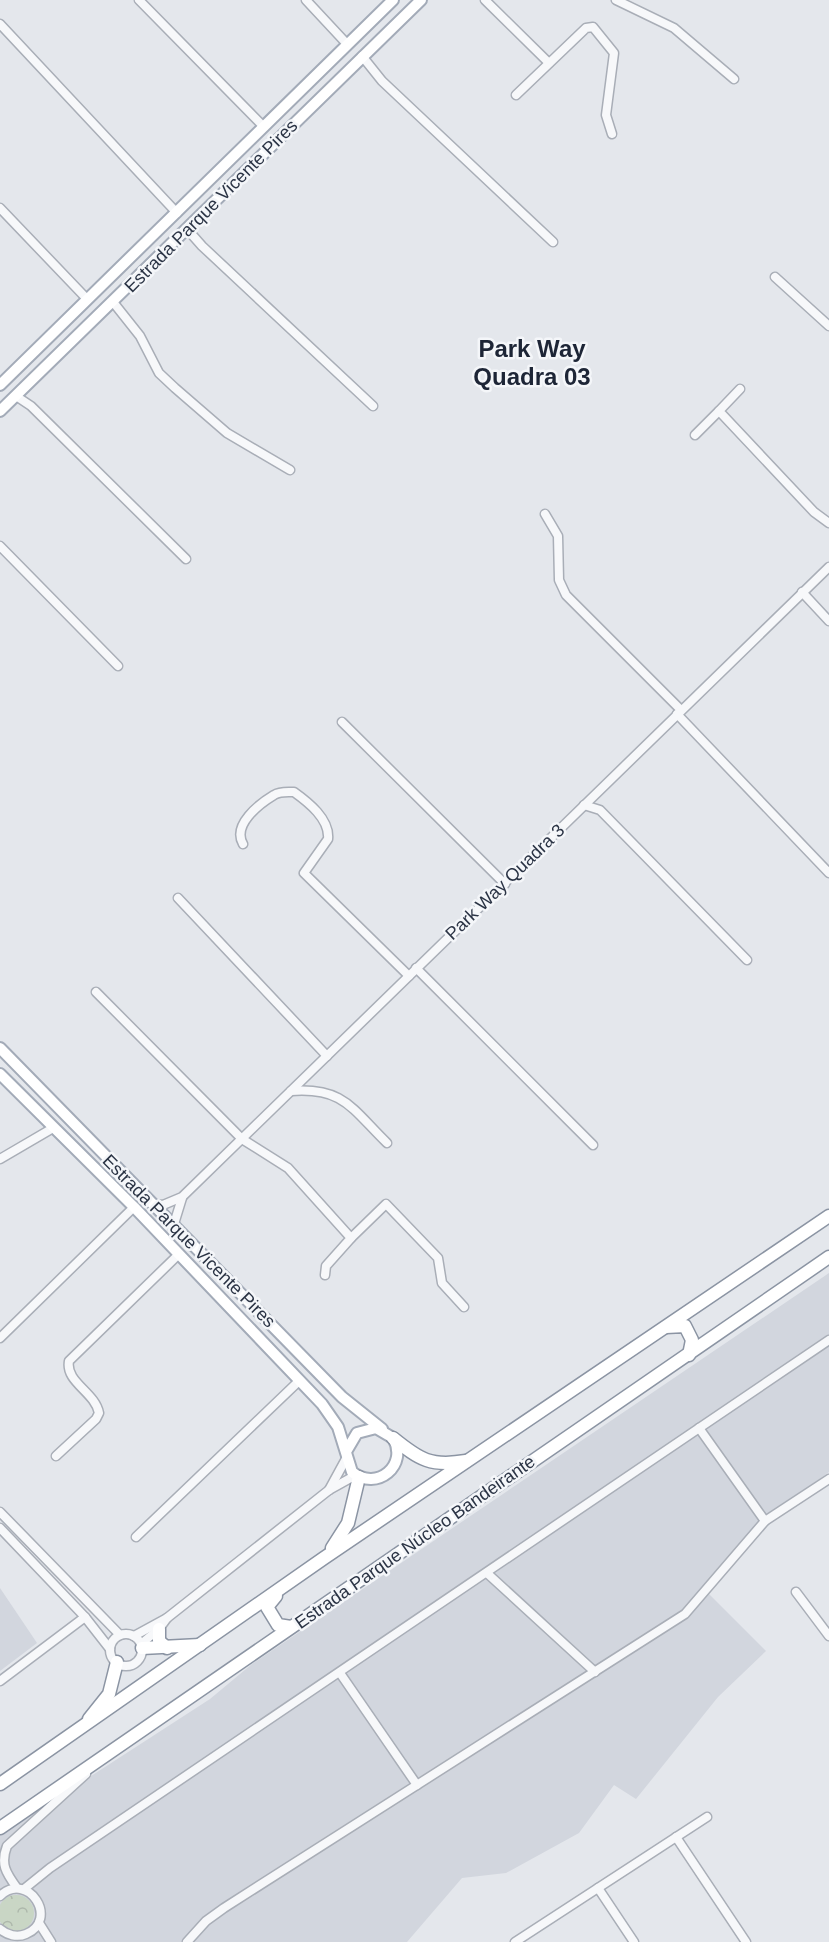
<svg xmlns="http://www.w3.org/2000/svg" width="829" height="1942" font-family="Helvetica,sans-serif">
<style>
.built{fill:#d2d6de}
.park{fill:url(#park-crowns)}
.lines{fill:none;stroke-linecap:round;stroke-linejoin:round}
.minor-casing{stroke:#a9aeb7;stroke-width:11}
.major-casing{stroke:#a3abb8;stroke-width:14}
.highway-casing{stroke:#8b94a3;stroke-width:15}
.minor{stroke:#f7f8fa;stroke-width:8}
.major{stroke:#fff;stroke-width:10}
.highway{stroke:#fff;stroke-width:12}
.labels{text-anchor:middle;dominant-baseline:central;stroke-width:5;stroke-linejoin:round;paint-order:stroke}
.street-label{font-size:18px;fill:#2b3445;stroke:#f4f6f9}
.district-label{font-size:24px;font-weight:bold;fill:#1d2536;stroke:#f4f6f9}
</style>
<defs>
<pattern id="park-crowns" width="20" height="18" patternUnits="userSpaceOnUse" patternTransform="scale(1.5)"><rect width="20" height="18" fill="#c9d6c5"/><path d="M2 6a3 3 0 1 1 6 0M12 15a3 3 0 1 1 6 0" fill="none" stroke="#adb8ab"/></pattern>
</defs>
<rect width="100%" height="100%" fill="#e4e7ec"/>
<!-- built -->
<g class="built">
<polygon points="829,1273 829,1472 764,1520 704,1589 766,1651 718,1697 636,1799 614,1785 579,1833 506,1873 462,1878 407,1942 0,1942 0,1835 210,1699 252,1664"/>
<polygon points="0,1588 37,1643 0,1671"/>
</g>
<!-- park -->
<circle class="park" cx="16" cy="1913" r="18"/>
<g class="lines">
<defs>
<g id="minor">
<polyline points="139,0 264,127"/>
<polyline points="306,0 347,44"/>
<polyline points="485,0 549,63"/>
<polyline points="616,0 674,28 734,79"/>
<polyline points="0,24 177,213"/>
<polyline points="362,56 382,81 553,242"/>
<polyline points="516,95 586,28 593,27 614,53 606,115 612,134"/>
<polyline points="0,208 87,299"/>
<polyline points="187,229 202,246 373,406"/>
<polyline points="775,277 829,326"/>
<polyline points="113,302 140,336 159,373 175,388 227,433 290,470"/>
<polyline points="740,389 719,411 814,512 829,523"/>
<polyline points="16,396 31,406 186,559"/>
<polyline points="695,435 719,411"/>
<polyline points="545,514 558,536 559,580 566,595 681,710"/>
<polyline points="0,546 118,666"/>
<polyline points="802,592 829,621"/>
<polyline points="677,714 829,873"/>
<polyline points="342,722 505,884"/>
<polyline points="584,805 600,810 747,960"/>
<path d="M243,844C232,825 259,804 274,795C280,791 287,792 294,792C308,802 330,819 328,839L304,873L409,976"/>
<polyline points="178,898 327,1056"/>
<polyline points="416,968 593,1145"/>
<polyline points="96,992 242,1139 288,1168 351,1238 326,1266 325,1275"/>
<path d="M291,1091C344,1087 352,1109 387,1143"/>
<polyline points="0,1159 53,1128"/>
<polyline points="152,1204 163,1205 182,1197 829,567"/>
<polyline points="174,1224 182,1198"/>
<polyline points="351,1238 386,1204 438,1258 442,1283 464,1307"/>
<polyline points="0,1338 134,1207"/>
<polyline points="699,1428 765,1521"/>
<path d="M56,1456L96,1419L99,1413C95,1392 65,1382 69,1361L179,1254"/>
<polyline points="329,1490 347,1457"/>
<polyline points="0,1512 120,1635"/>
<polyline points="0,1528 85,1617 110,1649"/>
<polyline points="136,1537 300,1380"/>
<polyline points="488,1574 595,1672"/>
<polyline points="796,1592 829,1636"/>
<circle cx="126" cy="1650" r="16"/>
<polyline points="134,1636 167,1618"/>
<polyline points="141,1644 159,1629 167,1618 329,1490 356,1475"/>
<polyline points="340,1673 417,1785"/>
<polyline points="0,1681 85,1617"/>
<polyline points="676,1837 746,1942"/>
<path d="M17,1888C6,1873 0,1864 7,1846L86,1774"/>
<polyline points="598,1888 634,1942"/>
<polyline points="24,1889 50,1868 829,1340"/>
<path d="M0,1896C28,1870 60,1920 26,1934C17,1938 7,1935 0,1929"/>
<polyline points="39,1923 51,1942"/>
<polyline points="187,1942 206,1921 224,1908 685,1614 765,1521 829,1479"/>
<polyline points="515,1942 707,1817"/>
</g>
<g id="major">
<polyline points="0,385 393,0"/>
<polyline points="0,411 421,0"/>
<polyline points="0,1048 342,1397 382,1429"/>
<path d="M0,1074L134,1207L322,1404L338,1427L352,1472C377,1492 409,1465 393,1438L376,1428L357,1433L347,1450"/>
</g>
<g id="highway">
<polyline points="666,1327 685,1326 692,1340 689,1355"/>
<path d="M393,1438C420,1460 431,1467 466,1461"/>
<polyline points="332,1548 348,1523 359,1477"/>
<polyline points="276,1596 267,1607 278,1625 291,1627"/>
<polyline points="159,1629 159,1641 167,1648"/>
<polyline points="142,1648 200,1645"/>
<polyline points="89,1719 109,1694 117,1662"/>
<polyline points="0,1784 324,1558 829,1216"/>
<polyline points="0,1828 829,1257"/>
</g>
</defs>
<!-- minor casing -->
<use href="#minor" class="minor-casing"/>
<!-- major casing -->
<use href="#major" class="major-casing"/>
<!-- highway casing -->
<use href="#highway" class="highway-casing"/>
<!-- minor -->
<use href="#minor" class="minor"/>
<!-- major -->
<use href="#major" class="major"/>
<!-- highway -->
<use href="#highway" class="highway"/>
</g>
<g class="labels">
<!-- street labels -->
<g class="street-label">
<text transform="translate(211 206) rotate(-45)">Estrada Parque Vicente Pires</text>
<text transform="translate(505 882) rotate(-44)">Park Way Quadra 3</text>
<text transform="translate(189 1241) rotate(45)">Estrada Parque Vicente Pires</text>
<text transform="translate(415 1542) rotate(-35)">Estrada Parque Núcleo Bandeirante</text>
</g>
<!-- district labels -->
<g class="district-label">
<text x="532" y="348">Park Way<tspan x="532" dy="28">Quadra 03</tspan></text>
</g>
</g>
</svg>
